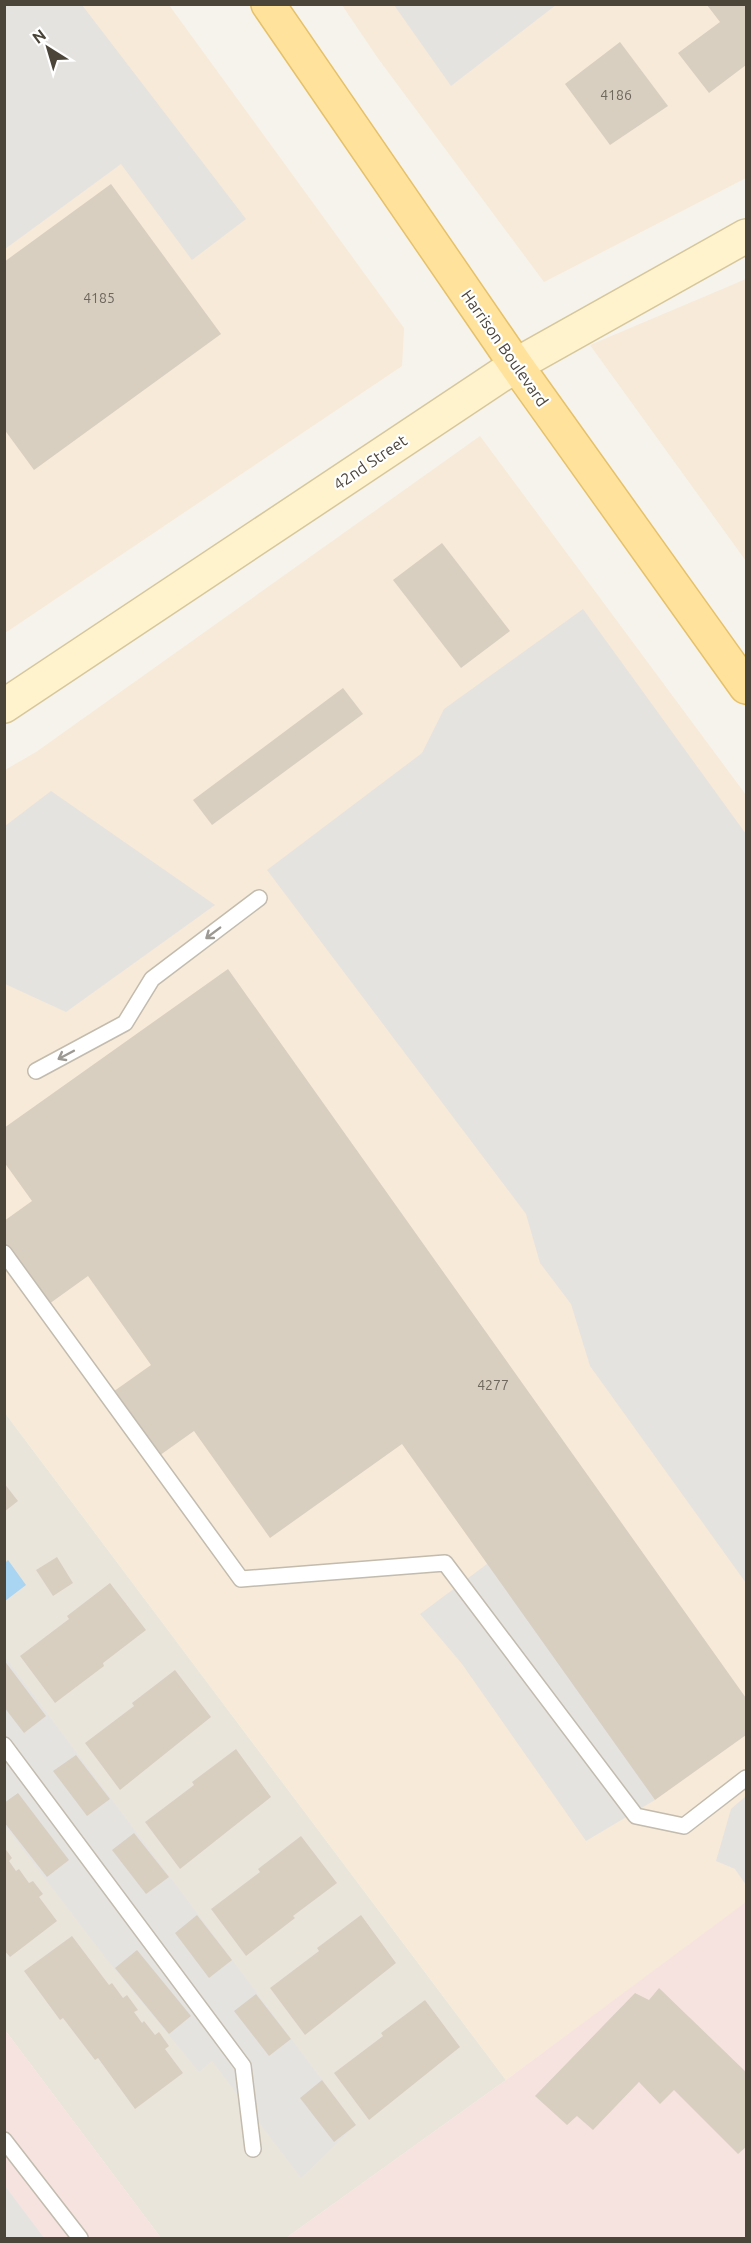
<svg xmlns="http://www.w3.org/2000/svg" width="751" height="2243" font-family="Ubuntu,sans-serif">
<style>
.residential{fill:#eae5da}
.commercial{fill:#f7ead8}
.medical{fill:#f6e3e0}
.parking{fill:#e5e3e0}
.water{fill:#a9d4f2}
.building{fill:#d8cfc1}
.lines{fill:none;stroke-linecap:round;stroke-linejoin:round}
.lane-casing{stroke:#c2bbae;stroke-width:18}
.secondary-casing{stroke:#d6c79b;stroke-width:36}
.primary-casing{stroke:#e6c16a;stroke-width:36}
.lane{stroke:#fff;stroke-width:15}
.secondary{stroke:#fff3cd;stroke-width:33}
.primary{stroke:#ffe39c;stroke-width:33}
.oneway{stroke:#9c9892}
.labels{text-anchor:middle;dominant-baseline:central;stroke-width:4.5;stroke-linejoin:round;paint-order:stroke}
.number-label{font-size:14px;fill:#6e675b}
.street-label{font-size:16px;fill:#4b4439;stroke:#fff}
</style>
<rect width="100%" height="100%" fill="#f6f3ec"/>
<!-- residential -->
<polygon class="residential" points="5,1413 506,2080 286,2238 161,2238 5,2030"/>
<!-- commercial -->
<g class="commercial">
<polygon points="5,5 169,5 404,328 402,366 5,633"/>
<polygon points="342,5 746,5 746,178 544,282 377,57"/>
<polygon points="746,279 746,561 590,345"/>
<polygon points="480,436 746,795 746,1903 506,2080 5,1413 5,770 36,752"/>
</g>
<!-- medical -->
<g class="medical">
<polygon points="746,1902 746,2238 286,2238 506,2080"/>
<polygon points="5,2030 161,2238 5,2238"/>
</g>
<!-- parking -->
<g class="parking">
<polygon points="5,4 82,5 246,219 192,260 121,164 5,249"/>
<polygon points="394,5 556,5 451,86"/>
<polygon points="583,609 746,834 746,1583 590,1366 571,1304 540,1263 526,1214 267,870 422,753 444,709"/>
<polygon points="51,791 215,905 66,1012 5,984 5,826"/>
<polygon points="491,1561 655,1800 586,1841 462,1664 420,1614"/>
<polygon points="5,1657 356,2125 301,2178 212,2061 199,2072 104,1956 5,1826"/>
<polygon points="746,1796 746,1885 735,1869 716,1861 731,1809"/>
<polygon points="4,2186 5,2186 44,2238 5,2238"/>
</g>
<!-- water -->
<polygon class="water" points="8,1560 26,1585 5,1601 5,1563"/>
<!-- building -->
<g class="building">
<polygon points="707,5 746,5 746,65 709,93 678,53 720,22"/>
<polygon points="620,42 668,106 610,145 565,84"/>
<polygon points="111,184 221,334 34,470 4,429 4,262"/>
<polygon points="442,543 510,631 461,668 393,580"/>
<polygon points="343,688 363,714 212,825 193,800"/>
<polygon points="228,969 746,1698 746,1735 655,1800 402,1444 270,1538 194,1431 156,1458 110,1394 151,1365 88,1276 49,1304 4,1242 4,1221 32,1201 4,1162 4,1128"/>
<polygon points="4,1483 18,1501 4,1512"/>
<polygon points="57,1557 73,1583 53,1596 36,1570"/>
<polygon points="110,1583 146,1630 103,1663 104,1666 55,1703 20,1656 69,1619 67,1616"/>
<polygon points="4,1660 46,1716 24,1733 4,1707"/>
<polygon points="175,1670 211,1717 120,1790 85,1743 134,1706 132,1703"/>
<polygon points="236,1749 271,1797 180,1869 145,1822 194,1785 192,1782"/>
<polygon points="76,1755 110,1799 87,1816 53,1771"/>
<polygon points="18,1793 69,1860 47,1877 4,1822 4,1803"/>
<polygon points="134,1833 169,1877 146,1894 112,1850"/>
<polygon points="301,1836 337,1883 293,1916 295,1918 246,1956 211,1909 260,1872 258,1869"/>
<polygon points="4,1847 12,1858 9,1861 16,1871 19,1869 29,1883 33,1881 43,1894 39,1897 57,1921 10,1957 4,1950"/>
<polygon points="197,1915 232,1960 209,1978 175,1933"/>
<polygon points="361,1915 396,1963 305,2035 270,1988 319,1951 317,1948"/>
<polygon points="72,1936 109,1985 112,1983 123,1998 127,1995 138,2010 134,2012 142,2023 144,2021 155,2035 159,2032 169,2046 165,2049 183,2073 135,2109 98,2058 95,2060 63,2018 60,2020 24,1971"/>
<polygon points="137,1950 191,2016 169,2034 115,1968"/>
<polygon points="659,1988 746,2072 746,2147 738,2154 674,2090 660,2104 639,2082 593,2130 577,2116 567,2125 535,2096 635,1993 649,2000"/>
<polygon points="256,1994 291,2039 269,2056 234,2011"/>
<polygon points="425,2000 460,2047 369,2120 334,2073 383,2036 381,2033"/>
<polygon points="322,2080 356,2125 334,2142 300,2098"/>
</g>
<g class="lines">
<defs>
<g id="lane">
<polyline points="36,1071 125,1023 152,979 259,898"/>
<polyline points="4,1253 241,1579 445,1563 636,1816 684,1826 746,1778"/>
<polyline points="4,1745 243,2066 253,2149"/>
<polyline points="4,2140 80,2238"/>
</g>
<polyline id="secondary" points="4,706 516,365 746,236"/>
<polyline id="primary" points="268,4 516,365 746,687"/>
</defs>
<!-- lane casing -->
<use href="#lane" class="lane-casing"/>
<!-- secondary casing -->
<use href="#secondary" class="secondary-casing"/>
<!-- primary casing -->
<use href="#primary" class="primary-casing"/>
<!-- lane -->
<use href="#lane" class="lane"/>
<!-- secondary -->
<use href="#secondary" class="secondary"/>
<!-- primary -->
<use href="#primary" class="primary"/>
</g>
<!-- one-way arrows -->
<defs><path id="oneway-shaft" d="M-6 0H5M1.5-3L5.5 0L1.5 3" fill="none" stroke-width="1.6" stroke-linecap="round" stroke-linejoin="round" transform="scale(1.5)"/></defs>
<g class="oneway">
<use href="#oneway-shaft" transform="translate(213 933) rotate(143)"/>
<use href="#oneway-shaft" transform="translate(66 1055) rotate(152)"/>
</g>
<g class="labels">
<!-- number labels -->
<g class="number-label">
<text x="616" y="95">4186</text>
<text x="99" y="298">4185</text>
<text x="493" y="1385">4277</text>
</g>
<!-- street labels -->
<g class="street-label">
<text transform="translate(505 348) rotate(55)">Harrison Boulevard</text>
<text transform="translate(370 462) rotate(-34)">42nd Street</text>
</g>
</g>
<!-- border -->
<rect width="751" height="2243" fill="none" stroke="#4b4439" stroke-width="12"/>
<!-- north arrow -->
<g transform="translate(48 48) rotate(323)" stroke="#ffffff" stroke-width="4.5" paint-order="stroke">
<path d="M0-4.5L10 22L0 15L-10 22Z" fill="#4b4439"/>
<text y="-9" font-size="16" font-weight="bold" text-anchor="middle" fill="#4b4439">N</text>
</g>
</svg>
